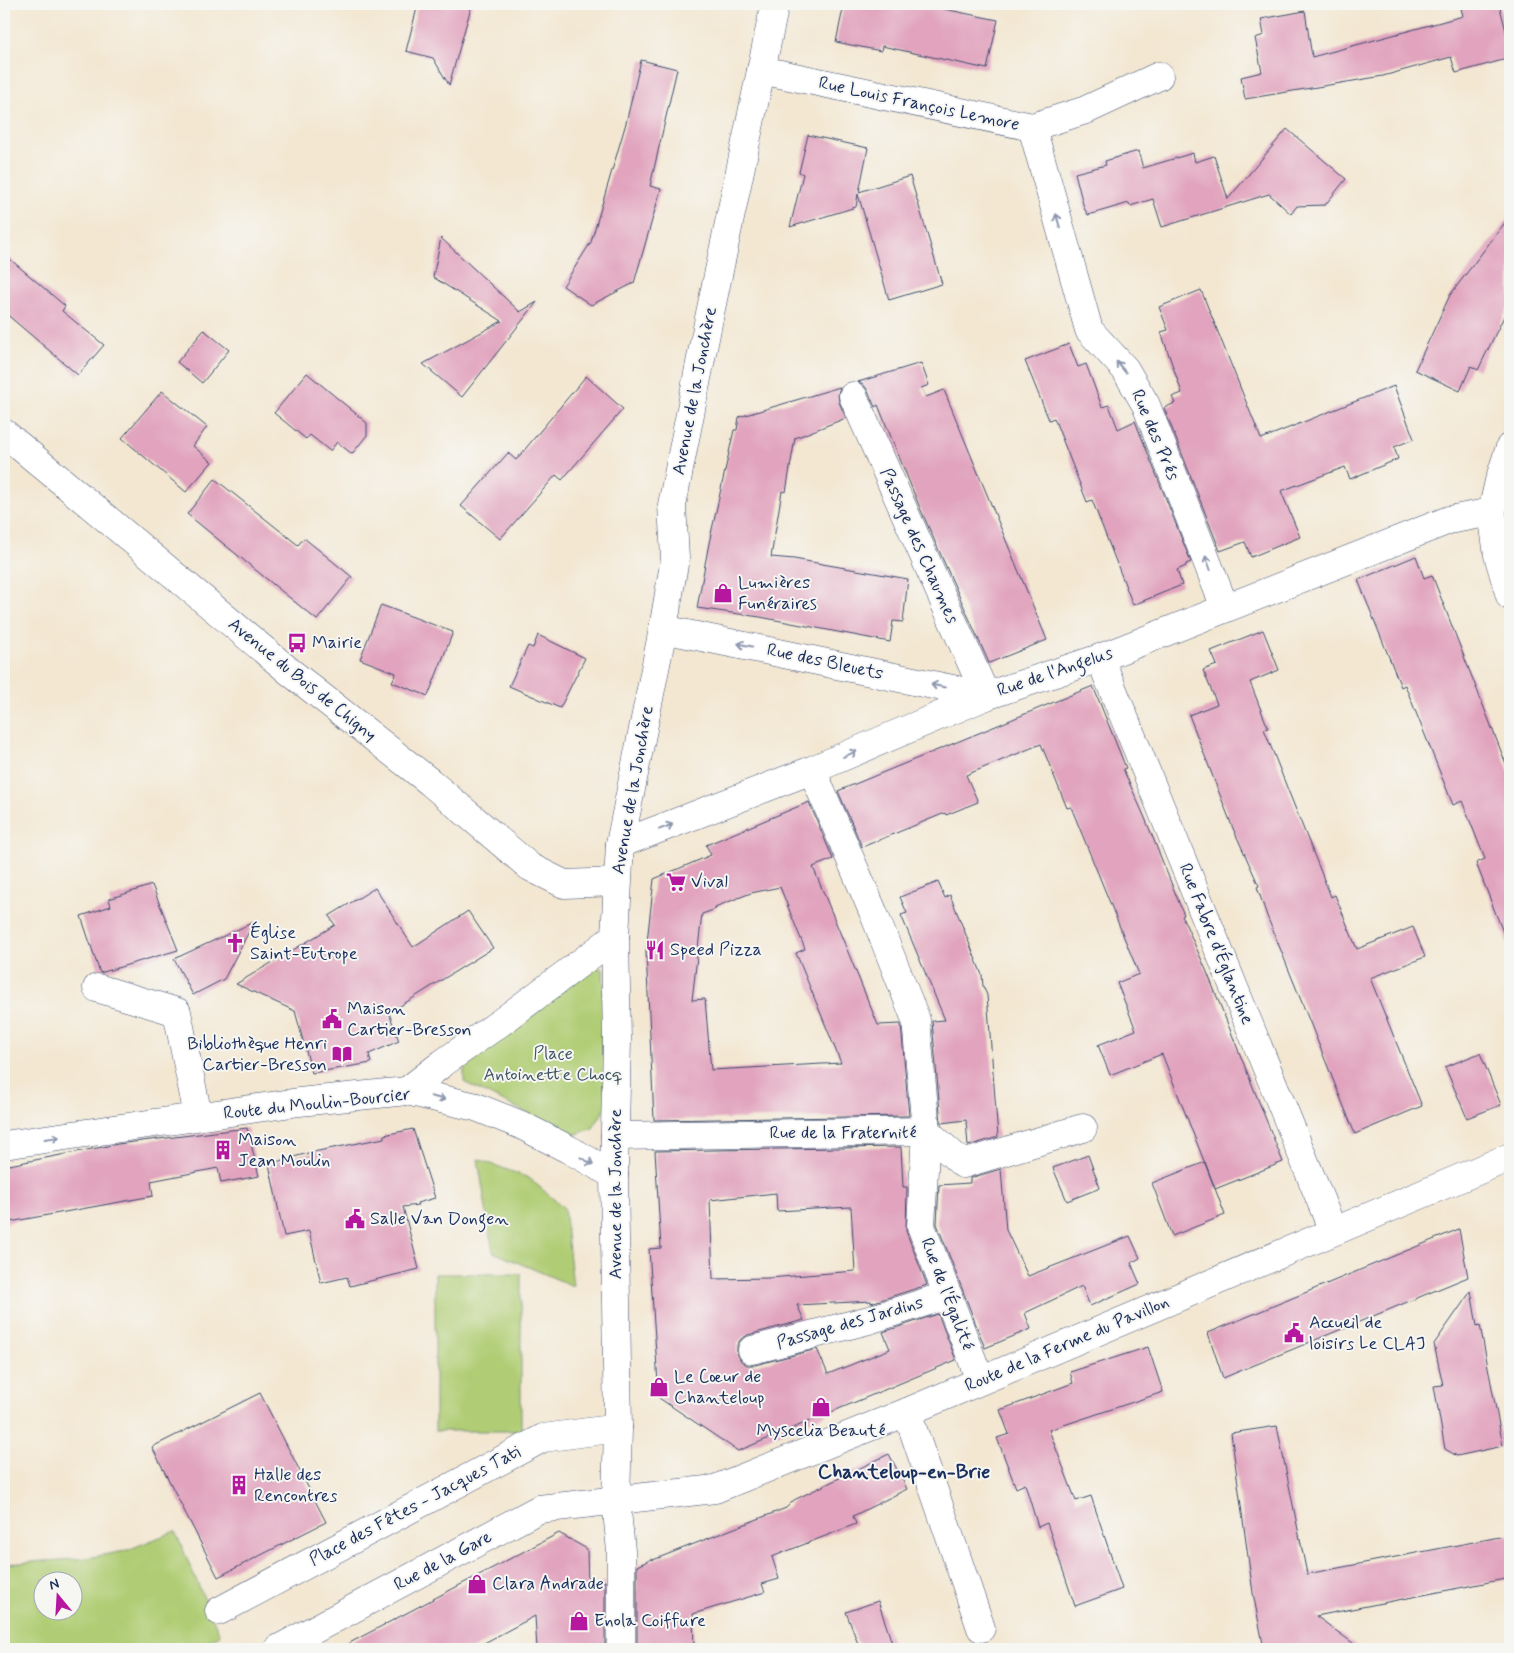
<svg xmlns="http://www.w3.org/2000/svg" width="1514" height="1653" font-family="Mynerve,sans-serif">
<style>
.green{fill:#b0cd74;stroke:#667e69;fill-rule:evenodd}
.building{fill:#e1a3bd;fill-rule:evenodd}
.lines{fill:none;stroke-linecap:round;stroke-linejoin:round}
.minor-casing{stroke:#3b4b6f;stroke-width:29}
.major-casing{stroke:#3b4b6f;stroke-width:29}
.minor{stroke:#fff;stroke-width:28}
.major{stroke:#fff;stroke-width:28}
.oneway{stroke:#8d97ae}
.labels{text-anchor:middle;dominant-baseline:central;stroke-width:4;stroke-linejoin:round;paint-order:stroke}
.street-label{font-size:18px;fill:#1b2f5e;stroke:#f6f6f2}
.poi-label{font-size:18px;fill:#1b2f5e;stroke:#f6f6f2;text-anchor:start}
.park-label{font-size:18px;fill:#405664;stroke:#f6f6f2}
.quarter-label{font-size:20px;font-weight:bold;fill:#1b2f5e;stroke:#f6f6f2}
</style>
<rect width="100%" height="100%" fill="#f6f6f2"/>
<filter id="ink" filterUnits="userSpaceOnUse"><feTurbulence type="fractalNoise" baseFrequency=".02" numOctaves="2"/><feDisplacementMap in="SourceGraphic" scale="10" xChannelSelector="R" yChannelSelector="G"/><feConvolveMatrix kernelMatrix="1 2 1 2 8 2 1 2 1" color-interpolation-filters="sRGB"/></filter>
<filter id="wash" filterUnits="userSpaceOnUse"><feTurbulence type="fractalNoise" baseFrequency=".0096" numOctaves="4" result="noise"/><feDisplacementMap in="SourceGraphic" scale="20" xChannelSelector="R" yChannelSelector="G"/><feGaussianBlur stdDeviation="1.12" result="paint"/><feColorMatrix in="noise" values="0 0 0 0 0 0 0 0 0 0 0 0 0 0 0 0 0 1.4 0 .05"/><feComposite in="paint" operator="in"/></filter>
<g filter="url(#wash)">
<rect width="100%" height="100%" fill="#f3e7d2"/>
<!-- green -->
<g class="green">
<polygon points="592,968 603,968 608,1104 593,1128 574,1135 481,1091 464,1082 464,1069 472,1057"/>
<polygon points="478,1159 529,1178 564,1208 573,1286 493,1252"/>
<rect x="435" y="1274" width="86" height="157"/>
<path d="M175,1531L220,1635L194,1649H4V1564L87,1558L125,1551ZM42,1580H72V1610H42Z"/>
</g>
<g id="blocks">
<!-- building -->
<g class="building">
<polygon points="418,4 472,4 449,85 433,58 406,51"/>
<polygon points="844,4 919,4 998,20 987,69 882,46 881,51 836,42"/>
<polygon points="1460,4 1499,4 1510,46 1510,58 1456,73 1451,57 1383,76 1245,99 1241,77 1262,72 1255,38 1264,35 1261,19 1305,11 1312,57 1463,16"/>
<polygon points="641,60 677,69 650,186 661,189 634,283 591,305 563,286 591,242 626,123"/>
<polygon points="1287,129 1346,179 1325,205 1297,206 1291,214 1269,194 1162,227 1153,199 1130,206 1129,203 1088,215 1084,208 1075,173 1106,165 1105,161 1138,151 1143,168 1193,153 1195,162 1214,156 1228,199"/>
<polygon points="808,135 868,148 859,192 910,176 942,284 889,300 858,194 856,207 790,227 803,174 799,172"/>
<polygon points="1510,216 1510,304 1478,370 1471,366 1460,391 1415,370 1450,295"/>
<polygon points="441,238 520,312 537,302 462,397 423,364 502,321 433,277"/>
<polygon points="4,254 65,306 62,311 104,345 78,375 4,312"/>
<polygon points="1201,290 1261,439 1394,386 1414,439 1394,447 1398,459 1350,479 1345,467 1281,491 1300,537 1251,557 1245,542 1220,551 1164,408 1175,403 1172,397 1182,393 1161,332 1168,330 1159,307"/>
<polygon points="204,330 229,350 202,383 177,362"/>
<polygon points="1069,344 1078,367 1086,364 1102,407 1109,405 1118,429 1135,421 1191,562 1186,564 1186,566 1177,570 1182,585 1133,605 1092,500 1087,502 1054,418 1049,420 1025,361"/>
<polygon points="921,363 929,385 921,388 926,397 944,390 1047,640 989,663 920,508 878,405 875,407 867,389 863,384 858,382"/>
<polygon points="307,373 367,423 367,435 352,454 337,442 330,451 310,435 306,439 274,413"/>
<polygon points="586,376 623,409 562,480 556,475 500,539 461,506 508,453 516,460"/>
<polygon points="840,387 838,394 839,402 846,418 795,438 786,492 782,491 771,557 794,559 908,579 903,622 893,621 890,642 760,617 697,608 709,543 734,430 737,430 739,417"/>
<polygon points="162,391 207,427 193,446 212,462 186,492 122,438"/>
<polygon points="215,479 298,545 304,538 352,577 317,620 187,514"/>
<polygon points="1416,556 1424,578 1432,575 1510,774 1510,945 1508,945 1476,863 1485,859 1462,801 1453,805 1405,685 1401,687 1358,580"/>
<polygon points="381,605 453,632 428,696 392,682 396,673 360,659"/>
<polygon points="1263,630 1279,670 1250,682 1268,728 1264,729 1288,790 1331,897 1335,895 1357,949 1413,927 1425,957 1370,978 1422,1106 1355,1134 1267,916 1257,887 1259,886 1232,826 1189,715 1217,704 1203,670 1217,665 1211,651"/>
<polygon points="538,635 585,658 560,708 509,686 528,646 533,648"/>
<polygon points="1093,686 1126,768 1123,769 1145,818 1184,915 1182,916 1207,972 1283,1162 1215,1189 1162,1054 1110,1075 1098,1045 1136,1030 1117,983 1139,974 1071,807 1067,808 1041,744 966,775 978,802 946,815 945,813 862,847 838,791"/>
<path d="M809,802L833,859L813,867L878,1025L901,1024L909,1116L654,1120L646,951L654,879L711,855L706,845ZM780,887L805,949L796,953L841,1063L711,1070L705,999L692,1000L702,914L716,909L715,907L751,893Z"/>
<polygon points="938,882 945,898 950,895 982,975 983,986 987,995 998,1137 968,1146 966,1120 941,1123 932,1021 945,1020 901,915 907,913 900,897"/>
<polygon points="152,885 178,950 100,973 81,916 111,906 109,899"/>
<polygon points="375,888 413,947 468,911 493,948 389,1013 399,1041 369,1054 371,1063 312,1073 295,1011 236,984 335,925 329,916"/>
<polygon points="254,922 224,979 193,995 174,959"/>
<polygon points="1480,1053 1501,1105 1467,1118 1445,1067"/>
<polygon points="247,1128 259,1176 221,1183 218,1168 151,1181 153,1196 4,1223 4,1166 118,1144"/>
<polygon points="413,1129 435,1198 417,1203 418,1205 403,1207 419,1269 350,1286 347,1277 321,1283 309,1231 284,1236 269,1164 308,1153 384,1138 384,1135"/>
<path d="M901,1147L903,1187H907L906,1231L927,1285L871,1303V1301L797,1305L804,1320L748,1335L741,1339L737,1345V1353L741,1361L747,1365H755L817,1349L828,1374L890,1349L883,1332L938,1314L956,1360L738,1451L659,1398L649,1249L661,1248L655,1151ZM776,1193L777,1211L851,1207L855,1271L769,1278L713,1279L710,1200Z"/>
<polygon points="1088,1155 1100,1188 1067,1201 1053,1168"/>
<polygon points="1205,1162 1225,1215 1172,1236 1152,1183"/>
<polygon points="1001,1169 1006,1230 1028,1276 1130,1236 1140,1258 1131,1263 1140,1284 1090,1306 1082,1286 1025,1313 1031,1329 985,1348 937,1224 939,1185 970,1183 970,1178"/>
<polygon points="1459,1229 1468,1277 1223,1378 1208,1333"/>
<polygon points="1471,1291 1477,1326 1480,1325 1503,1446 1457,1456 1445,1449 1434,1386 1443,1385 1434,1344"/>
<polygon points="1148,1347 1163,1392 1049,1430 1076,1501 1091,1496 1122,1589 1075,1606 1047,1523 1038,1527 1025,1484 1016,1488 997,1438 1009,1434 1000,1410 1073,1383 1070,1372"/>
<polygon points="260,1393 326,1522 218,1577 152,1447"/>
<polygon points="1277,1426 1307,1574 1510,1535 1510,1578 1316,1616 1361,1649 1264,1649 1253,1593 1231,1433"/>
<polygon points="889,1454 907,1489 853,1516 856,1524 772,1557 779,1579 762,1584 765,1592 693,1614 694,1649 637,1649 637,1566 652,1559 653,1560 786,1508 794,1500"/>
<polygon points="559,1533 587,1549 588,1589 605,1581 605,1649 537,1649 535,1616 473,1649 338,1649"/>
<polygon points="878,1601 894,1649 860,1649 846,1612"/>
</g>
</g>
</g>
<g filter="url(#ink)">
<use href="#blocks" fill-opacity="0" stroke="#3b4b6f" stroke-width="1"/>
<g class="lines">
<defs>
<g id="minor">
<polyline points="761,70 1032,127 1086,110 1159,76"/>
<polyline points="1032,127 1089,330 1125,369 1146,405 1225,608"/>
<polyline points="853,396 986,696"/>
<polyline points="1510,447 1499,481 1492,512 1498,555 1510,596"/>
<polyline points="663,629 986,696"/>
<polyline points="1100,658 1333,1231"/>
<polyline points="812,770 874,914 916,1020 926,1131 921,1226 980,1380"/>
<polyline points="620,844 812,770 986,696 1100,658 1449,520 1492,512"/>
<polyline points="97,988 177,1012 198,1116"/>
<polyline points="407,1091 443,1063 504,1020 615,937"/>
<polyline points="615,1136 926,1131 963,1164 1083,1128"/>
<polyline points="4,1145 299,1102 407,1091 476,1107 521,1125 568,1149 614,1175"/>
<polyline points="752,1350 869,1320 948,1295"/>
<polyline points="907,1412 981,1628"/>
<polyline points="219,1611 543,1438 618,1428"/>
<polyline points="278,1649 539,1509 715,1489 907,1412 1510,1157"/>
</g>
<g id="major">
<polyline points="4,433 289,671 430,782 530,867 564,884 617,882"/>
<polyline points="621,1649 621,1551 616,1501 618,1428 614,1175 617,1040 615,937 620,844 663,629 675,558 672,505 708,323 775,4"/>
</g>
</defs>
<!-- minor casing -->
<use href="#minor" class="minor-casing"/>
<!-- major casing -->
<use href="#major" class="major-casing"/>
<!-- minor -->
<use href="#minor" class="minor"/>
<!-- major -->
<use href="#major" class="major"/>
</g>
<!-- one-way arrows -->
<defs><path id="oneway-shaft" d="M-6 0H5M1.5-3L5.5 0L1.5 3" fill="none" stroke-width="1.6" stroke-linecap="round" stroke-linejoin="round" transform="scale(1.25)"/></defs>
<g class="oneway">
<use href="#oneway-shaft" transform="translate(1058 221) rotate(-106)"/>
<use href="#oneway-shaft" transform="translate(1121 367) rotate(-130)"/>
<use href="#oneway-shaft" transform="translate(1208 563) rotate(-111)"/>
<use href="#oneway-shaft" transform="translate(745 645) rotate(-168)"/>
<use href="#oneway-shaft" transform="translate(938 686) rotate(-168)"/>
<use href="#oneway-shaft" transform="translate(850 754) rotate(-23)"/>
<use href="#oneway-shaft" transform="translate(666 827) rotate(-21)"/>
<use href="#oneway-shaft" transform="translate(438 1098) rotate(13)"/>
<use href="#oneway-shaft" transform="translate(52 1138) rotate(-8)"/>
<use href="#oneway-shaft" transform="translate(587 1161) rotate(29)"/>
</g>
</g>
<!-- icons -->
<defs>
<symbol id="shop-bare" viewBox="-9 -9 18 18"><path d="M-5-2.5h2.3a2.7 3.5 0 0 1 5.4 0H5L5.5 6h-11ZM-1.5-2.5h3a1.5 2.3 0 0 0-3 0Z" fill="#b5179e" stroke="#f6f6f2" stroke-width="2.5" paint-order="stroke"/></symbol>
<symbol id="bus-bare" viewBox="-9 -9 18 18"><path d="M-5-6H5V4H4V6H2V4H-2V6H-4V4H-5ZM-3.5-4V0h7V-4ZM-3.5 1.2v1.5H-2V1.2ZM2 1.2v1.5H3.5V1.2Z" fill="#b5179e" stroke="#f6f6f2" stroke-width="2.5" paint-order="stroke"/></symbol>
<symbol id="supermarket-bare" viewBox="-9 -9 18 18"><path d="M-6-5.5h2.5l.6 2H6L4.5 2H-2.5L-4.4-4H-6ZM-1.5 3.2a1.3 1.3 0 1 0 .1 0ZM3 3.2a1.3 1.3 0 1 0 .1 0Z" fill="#b5179e" stroke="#f6f6f2" stroke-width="2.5" paint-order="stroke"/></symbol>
<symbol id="church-bare" viewBox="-9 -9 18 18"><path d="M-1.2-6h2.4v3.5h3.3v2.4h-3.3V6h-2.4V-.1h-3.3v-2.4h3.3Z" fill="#b5179e" stroke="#f6f6f2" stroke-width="2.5" paint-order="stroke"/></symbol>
<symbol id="restaurant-bare" viewBox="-9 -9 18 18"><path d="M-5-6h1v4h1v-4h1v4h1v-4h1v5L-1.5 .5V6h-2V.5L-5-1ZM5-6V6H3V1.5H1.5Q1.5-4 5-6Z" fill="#b5179e" stroke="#f6f6f2" stroke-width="2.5" paint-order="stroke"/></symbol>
<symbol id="civic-bare" viewBox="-9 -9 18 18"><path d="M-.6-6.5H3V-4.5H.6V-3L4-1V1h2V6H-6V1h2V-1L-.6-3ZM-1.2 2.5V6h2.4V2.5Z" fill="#b5179e" stroke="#f6f6f2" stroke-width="2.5" paint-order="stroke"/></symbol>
<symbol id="library-bare" viewBox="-9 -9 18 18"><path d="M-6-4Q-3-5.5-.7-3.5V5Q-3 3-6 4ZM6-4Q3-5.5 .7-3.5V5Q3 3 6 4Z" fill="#b5179e" stroke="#f6f6f2" stroke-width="2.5" paint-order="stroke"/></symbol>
<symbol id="building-bare" viewBox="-9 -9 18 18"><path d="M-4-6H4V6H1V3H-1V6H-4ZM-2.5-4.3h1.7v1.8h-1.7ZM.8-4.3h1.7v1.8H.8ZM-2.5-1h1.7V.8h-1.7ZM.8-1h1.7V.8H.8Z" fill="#b5179e" stroke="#f6f6f2" stroke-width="2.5" paint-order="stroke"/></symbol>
</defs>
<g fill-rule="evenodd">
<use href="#shop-bare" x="709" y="579" width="28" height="28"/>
<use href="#bus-bare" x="283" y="629" width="28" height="28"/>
<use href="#supermarket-bare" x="662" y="868" width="28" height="28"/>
<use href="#church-bare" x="221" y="929" width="28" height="28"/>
<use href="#restaurant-bare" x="641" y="936" width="28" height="28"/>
<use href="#civic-bare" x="318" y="1005" width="28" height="28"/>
<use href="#library-bare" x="328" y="1040" width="28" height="28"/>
<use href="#building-bare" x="209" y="1136" width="28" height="28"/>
<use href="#civic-bare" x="341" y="1205" width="28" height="28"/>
<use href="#civic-bare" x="1280" y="1319" width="28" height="28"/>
<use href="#shop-bare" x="645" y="1373" width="28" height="28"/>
<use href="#shop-bare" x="807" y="1393" width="28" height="28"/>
<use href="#building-bare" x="225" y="1471" width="28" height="28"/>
<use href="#shop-bare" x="463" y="1570" width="28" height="28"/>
<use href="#shop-bare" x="565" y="1607" width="28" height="28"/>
</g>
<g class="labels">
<!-- street labels -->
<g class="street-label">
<text transform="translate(919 104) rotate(12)">Rue Louis François Lemore</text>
<text transform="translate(695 391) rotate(-79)">Avenue de la Jonchère</text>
<text transform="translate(1155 435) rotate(67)">Rue des Prés</text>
<text transform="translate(919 546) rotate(66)">Passage des Chaumes</text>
<text transform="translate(825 662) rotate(12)">Rue des Bleuets</text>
<text transform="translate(1055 672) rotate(-19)">Rue de l'Angelus</text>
<text transform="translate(302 680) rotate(39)">Avenue du Bois de Chigny</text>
<text transform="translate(633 790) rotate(-80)">Avenue de la Jonchère</text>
<text transform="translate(1216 944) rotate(68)">Rue Fabre d'Églantine</text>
<text transform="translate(317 1104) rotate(-6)">Route du Moulin-Bourcier</text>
<text x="843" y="1133">Rue de la Fraternité</text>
<text transform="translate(616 1194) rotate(-90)">Avenue de la Jonchère</text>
<text transform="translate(947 1294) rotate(69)">Rue de l'Égalité</text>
<text transform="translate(850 1323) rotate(-16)">Passage des Jardins</text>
<text transform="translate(1067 1344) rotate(-23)">Route de la Ferme du Pavillon</text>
<text transform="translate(415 1506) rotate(-28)">Place des Fêtes - Jacques Tati</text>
<text transform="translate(443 1561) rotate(-28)">Rue de la Gare</text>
</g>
<!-- poi labels -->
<g class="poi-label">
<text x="738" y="583">Lumières<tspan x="738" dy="21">Funéraires</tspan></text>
<text x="312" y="643">Mairie</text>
<text x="691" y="882">Vival</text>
<text x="250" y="933">Église<tspan x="250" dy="21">Saint-Eutrope</tspan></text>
<text x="670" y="950">Speed Pizza</text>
<text x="347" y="1009">Maison<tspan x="347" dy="21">Cartier-Bresson</tspan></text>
<text x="327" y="1044" text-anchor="end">Bibliothèque Henri<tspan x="327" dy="21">Cartier-Bresson</tspan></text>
<text x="238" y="1140">Maison<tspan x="238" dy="21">Jean Moulin</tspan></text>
<text x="370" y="1219">Salle Van Dongen</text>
<text x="1309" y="1323">Accueil de<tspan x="1309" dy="21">loisirs Le CLAJ</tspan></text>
<text x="674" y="1377">Le Cœur de<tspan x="674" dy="21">Chanteloup</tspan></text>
<text x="821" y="1431" text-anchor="middle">Myscelia Beauté</text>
<text x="254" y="1475">Halle des<tspan x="254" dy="21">Rencontres</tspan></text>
<text x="492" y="1584">Clara Andrade</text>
<text x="594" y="1621">Enola Coiffure</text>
</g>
<!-- park labels -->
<g class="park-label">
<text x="553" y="1054">Place<tspan x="553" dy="21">Antoinette Chocq</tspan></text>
</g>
<!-- quarter labels -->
<g class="quarter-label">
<text x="904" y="1472">Chanteloup-en-Brie</text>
</g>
</g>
<!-- margin -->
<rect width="1514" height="1653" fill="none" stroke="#f6f6f2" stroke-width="20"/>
<!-- north arrow -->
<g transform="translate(58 1596) rotate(342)"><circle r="24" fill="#f6f6f2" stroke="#9ea6b7"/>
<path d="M0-4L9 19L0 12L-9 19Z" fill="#b5179e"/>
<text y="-8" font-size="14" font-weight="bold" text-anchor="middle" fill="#1b2f5e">N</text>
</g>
</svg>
